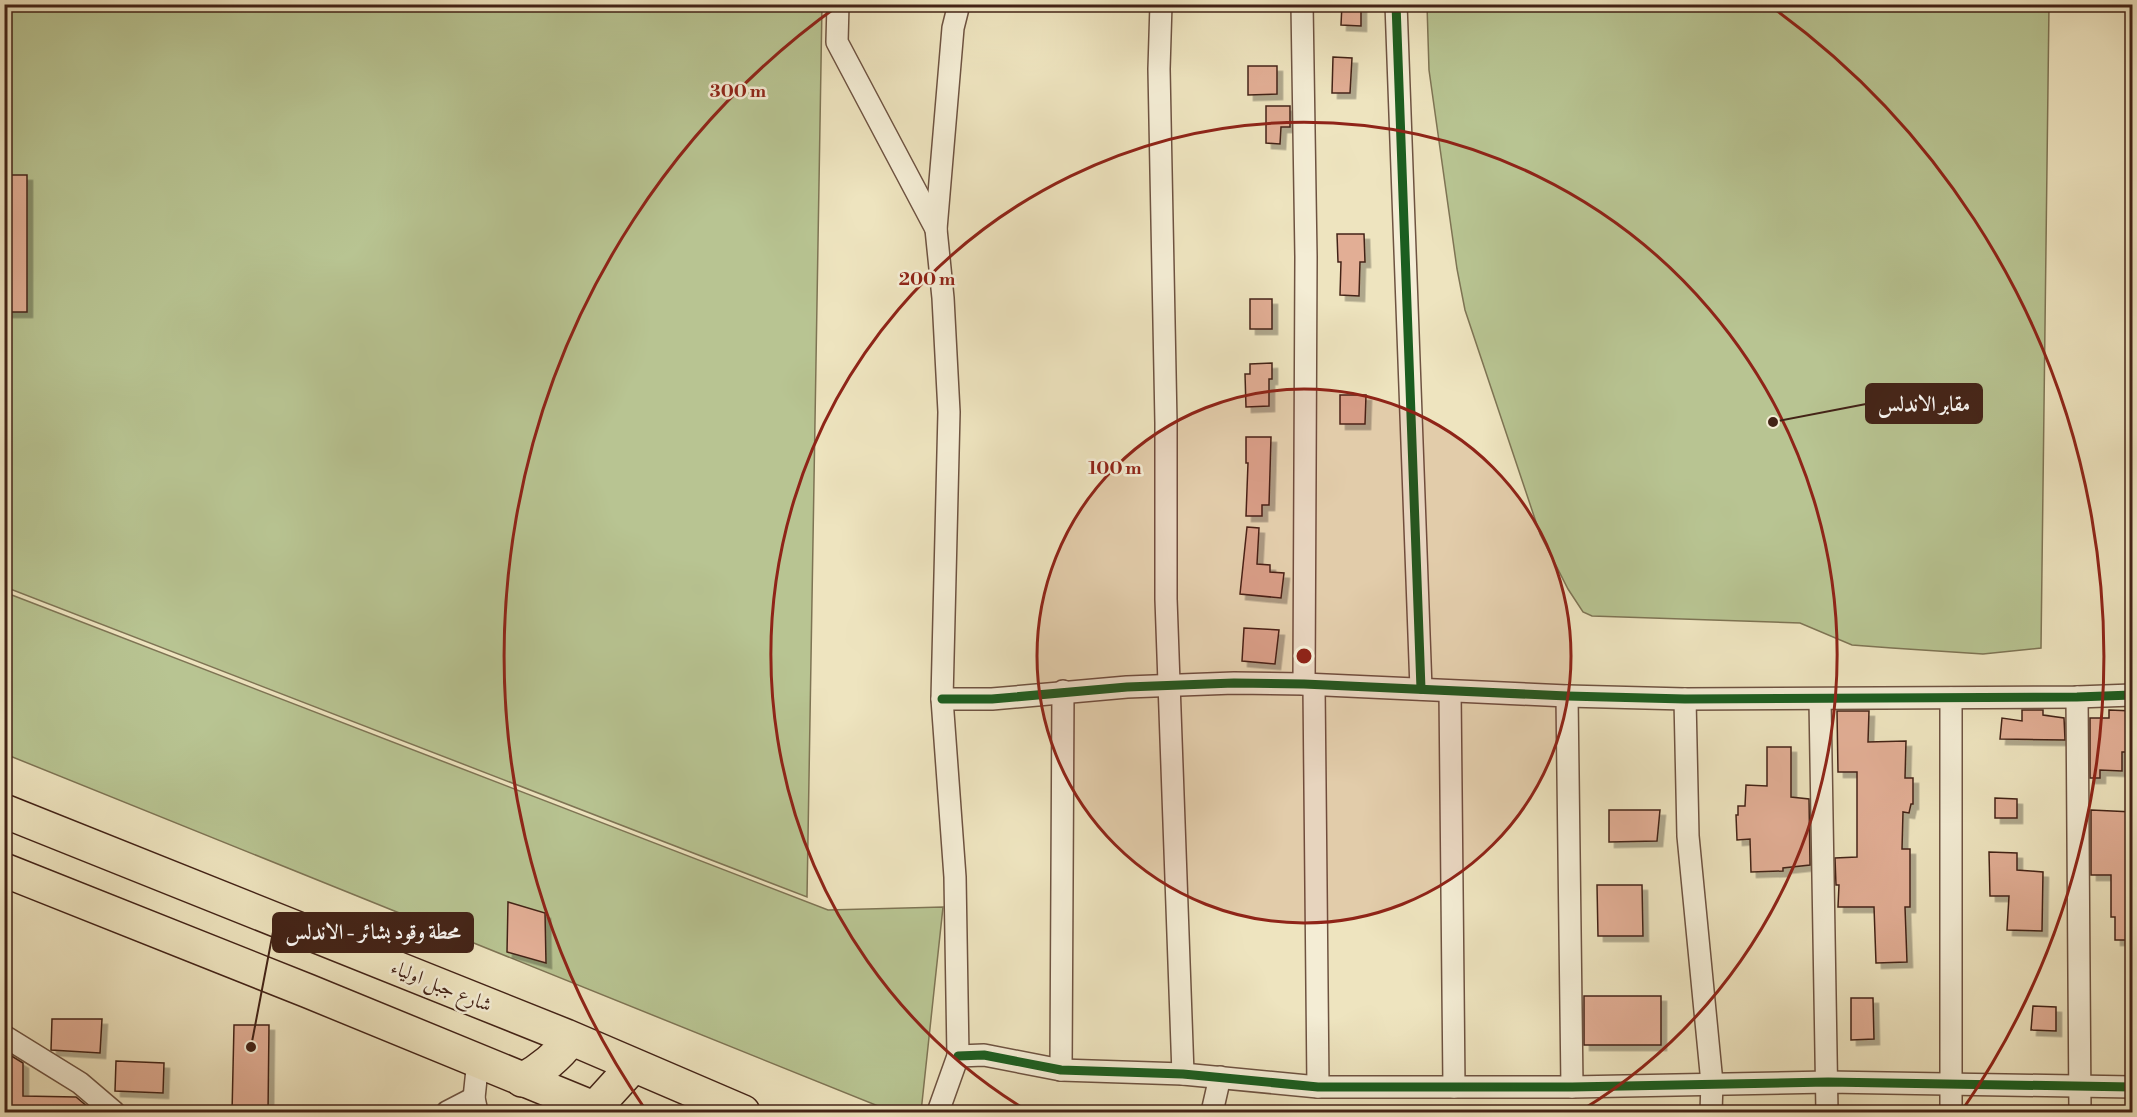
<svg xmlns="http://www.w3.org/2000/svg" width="2137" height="1117" font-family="'Libre Bodoni',Amiri,serif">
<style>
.green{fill:#b8c492;stroke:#7e7454;stroke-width:1.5}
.building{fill:#e2ae95;stroke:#432317;stroke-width:1.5;filter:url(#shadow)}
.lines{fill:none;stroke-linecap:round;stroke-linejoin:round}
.street-casing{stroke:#6e5341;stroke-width:24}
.highway-casing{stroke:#432317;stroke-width:36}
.street{stroke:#f4edd5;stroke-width:21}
.highway{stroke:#eee4bf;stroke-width:33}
.cycleway-casing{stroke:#f4edd5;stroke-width:13}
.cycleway{stroke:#1b5e20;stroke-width:9}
.ring{fill:none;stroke:#8f2418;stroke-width:3}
.labels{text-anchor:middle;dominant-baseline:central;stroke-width:5;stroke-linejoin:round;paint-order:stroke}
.street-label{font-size:20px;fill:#432317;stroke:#f4edd5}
.centre{fill:#8f2418;stroke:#f4edd5;stroke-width:3}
.ring-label{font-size:18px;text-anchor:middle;font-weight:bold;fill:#8f2418;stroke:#f4edd5;stroke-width:5;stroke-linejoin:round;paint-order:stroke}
.leader{fill:none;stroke:#432317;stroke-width:2}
.callout-dot{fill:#432317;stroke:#f4edd5;stroke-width:2}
.callout{fill:#432317;stroke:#432317;stroke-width:2}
.callout-label{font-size:21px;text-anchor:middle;font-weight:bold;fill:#fff}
</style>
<defs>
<filter id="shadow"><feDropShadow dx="5.5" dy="5.5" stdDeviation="0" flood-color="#0004"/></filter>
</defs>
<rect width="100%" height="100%" fill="#eee4bf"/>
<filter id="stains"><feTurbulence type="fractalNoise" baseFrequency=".00333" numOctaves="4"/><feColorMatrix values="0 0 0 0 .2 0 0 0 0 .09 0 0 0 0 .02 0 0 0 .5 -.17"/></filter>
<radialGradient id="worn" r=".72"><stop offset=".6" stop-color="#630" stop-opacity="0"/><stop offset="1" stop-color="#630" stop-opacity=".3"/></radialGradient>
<!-- green -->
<g class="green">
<polygon points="4,5 822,5 807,897 5,587"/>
<polygon points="1427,5 2049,5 2041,648 1983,654 1892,648 1852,645 1800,623 1592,616 1583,612 1568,589 1540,534 1465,310 1457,269 1429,70"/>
<polygon points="4,592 828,910 943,907 921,1112 893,1112 5,754"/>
</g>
<!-- building -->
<g class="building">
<polygon points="1342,4 1361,4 1361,26 1341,25"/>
<polygon points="1333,57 1352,58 1350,93 1332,93"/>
<polygon points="1248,66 1277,66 1277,94 1248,95"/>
<polygon points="1266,106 1290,106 1290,127 1281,127 1280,144 1266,143"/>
<rect x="4" y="175" width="23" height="137"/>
<polygon points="1337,234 1364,234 1365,262 1360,262 1359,296 1340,295 1341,262 1338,262"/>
<rect x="1250" y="299" width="22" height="30"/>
<polygon points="1272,363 1272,379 1269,379 1269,406 1246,407 1245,374 1250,374 1250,364"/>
<polygon points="1340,395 1366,395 1365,424 1340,424"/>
<polygon points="1246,437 1271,437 1269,505 1262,505 1262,516 1246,516 1248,463 1246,463"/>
<polygon points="1247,527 1259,528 1257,564 1270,565 1270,572 1284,573 1281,598 1240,594"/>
<polygon points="1244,628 1279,630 1275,664 1242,661"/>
<polygon points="2022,710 2043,710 2043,715 2064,718 2065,740 2000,739 2002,718 2022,721"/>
<polygon points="2109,710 2133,711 2133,752 2122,752 2122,771 2100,770 2100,778 2090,778 2090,718 2109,718"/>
<polygon points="1837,711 1869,711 1868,742 1906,741 1905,778 1913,778 1913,804 1911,804 1909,813 1903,812 1902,849 1910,849 1910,907 1905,907 1907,962 1876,963 1874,907 1838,907 1839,885 1836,885 1835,858 1857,857 1857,772 1838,772"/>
<polygon points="1767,747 1791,747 1791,797 1809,799 1810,865 1783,868 1783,871 1751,872 1750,839 1737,840 1736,815 1738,815 1738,806 1745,806 1746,785 1767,786"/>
<polygon points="1995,798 2017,799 2017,818 1995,818"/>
<polygon points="1609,810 1660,810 1657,841 1609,842"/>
<polygon points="2091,810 2133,812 2133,838 2131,838 2133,940 2115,940 2115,917 2111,917 2111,875 2091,875"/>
<polygon points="1989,852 2017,853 2017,870 2043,872 2042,931 2007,930 2009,896 1990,896"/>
<polygon points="1597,885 1642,885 1643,936 1598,936"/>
<polygon points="508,902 545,913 546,963 507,952"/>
<rect x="1584" y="996" width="77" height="49"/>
<polygon points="1851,998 1873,998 1874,1039 1851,1040"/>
<polygon points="2033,1006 2056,1007 2056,1031 2031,1030"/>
<polygon points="52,1019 102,1019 100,1053 51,1050"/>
<polygon points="234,1025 269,1025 268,1113 232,1113"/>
<polygon points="4,1055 10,1055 23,1063 23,1096 76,1097 95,1113 62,1113 62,1110 23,1109 23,1113 4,1113"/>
<polygon points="116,1061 164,1063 163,1093 115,1091"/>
</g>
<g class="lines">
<defs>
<g id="street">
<polyline points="838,4 837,42 936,229"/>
<polyline points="1161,4 1159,69 1166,423 1166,599 1183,1074"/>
<polyline points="1302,4 1306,257 1304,684"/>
<polyline points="1396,4 1421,689"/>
<polyline points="1314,686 1318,1087"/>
<polyline points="1450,691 1454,1087"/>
<polyline points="1567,696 1572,1087"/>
<polyline points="2077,697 2080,1112"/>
<polyline points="942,699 992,699 1127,687 1234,683 1304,684 1567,696 1685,699 2077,697 2132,695"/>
<polyline points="1685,699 1688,836 1712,1083 1711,1112"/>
<polyline points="1820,700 1827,1112"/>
<polyline points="4,1036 80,1083 114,1112"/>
<polyline points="958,1056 984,1055 1061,1070 1183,1074 1318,1087 1572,1087 1828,1082 2132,1087"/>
<polyline points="1061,1070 1063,691"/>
<polyline points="447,1112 474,1098"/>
<polyline points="477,1112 474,1098 478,1060"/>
<polyline points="938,1112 958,1056 955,877 942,699 949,412 943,298 936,229 953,28 959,4"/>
<polyline points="1212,1112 1220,1077"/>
<polyline points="1951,1112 1951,698"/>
</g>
<g id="highway">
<polyline points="4,811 566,1036 743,1112"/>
<polyline points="4,870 308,991 603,1112"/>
<path d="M522,1080C543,1069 557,1057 571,1039"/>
<polyline points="594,1109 633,1066"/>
</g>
</defs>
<!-- street casing -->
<use href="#street" class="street-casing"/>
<!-- highway casing -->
<use href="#highway" class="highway-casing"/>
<!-- street -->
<use href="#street" class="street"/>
<!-- highway -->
<use href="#highway" class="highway"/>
<defs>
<g id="cycleway">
<polyline points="1396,4 1421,689"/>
<polyline points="942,699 992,699 1127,687 1234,683 1304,684 1567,696 1685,699 2077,697 2132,695"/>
<polyline points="958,1056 984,1055 1061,1070 1183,1074 1318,1087 1572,1087 1828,1082 2132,1087"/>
</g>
</defs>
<!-- cycleway casing -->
<use href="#cycleway" class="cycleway-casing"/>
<!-- cycleway -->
<use href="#cycleway" class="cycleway"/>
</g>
<!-- distance rings -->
<circle cx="1304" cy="656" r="267" fill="#8f2418" fill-opacity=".12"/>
<g class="ring">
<circle cx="1304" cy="656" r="267"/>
<path d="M1026 1110A533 533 0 1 1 1582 1110"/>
<path d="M645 1109A800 800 0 0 1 839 5M1769 5A800 800 0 0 1 1963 1109"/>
</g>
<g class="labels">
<!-- street labels -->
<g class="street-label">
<text transform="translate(441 987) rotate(22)">شارع جبل اولياء</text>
</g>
</g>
<circle cx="1304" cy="656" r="9" class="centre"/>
<g class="ring-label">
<text x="738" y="97">300 m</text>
<text x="927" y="285">200 m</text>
<text x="1115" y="474">100 m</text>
</g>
<!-- callouts -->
<path class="leader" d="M1773 422L1866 404M251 1047L273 932"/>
<g class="callout-dot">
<circle cx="1773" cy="422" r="6"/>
<circle cx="251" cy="1047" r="6"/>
</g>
<g class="callout">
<rect x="1866" y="384" width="116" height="39" rx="6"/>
<rect x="273" y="913" width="200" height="39" rx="6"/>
</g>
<g class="callout-label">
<text x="1924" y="411">مقابر الاندلس</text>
<text x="373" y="939">محطة وقود بشائر - الاندلس</text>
</g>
<!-- margin -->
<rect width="2137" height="1117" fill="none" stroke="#eee4bf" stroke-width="24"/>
<rect x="6" y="6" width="2125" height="1105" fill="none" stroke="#432317" stroke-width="3"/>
<rect x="12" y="12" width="2113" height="1093" fill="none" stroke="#432317" stroke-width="1.5"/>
<rect width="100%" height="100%" filter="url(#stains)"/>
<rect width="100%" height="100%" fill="url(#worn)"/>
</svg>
